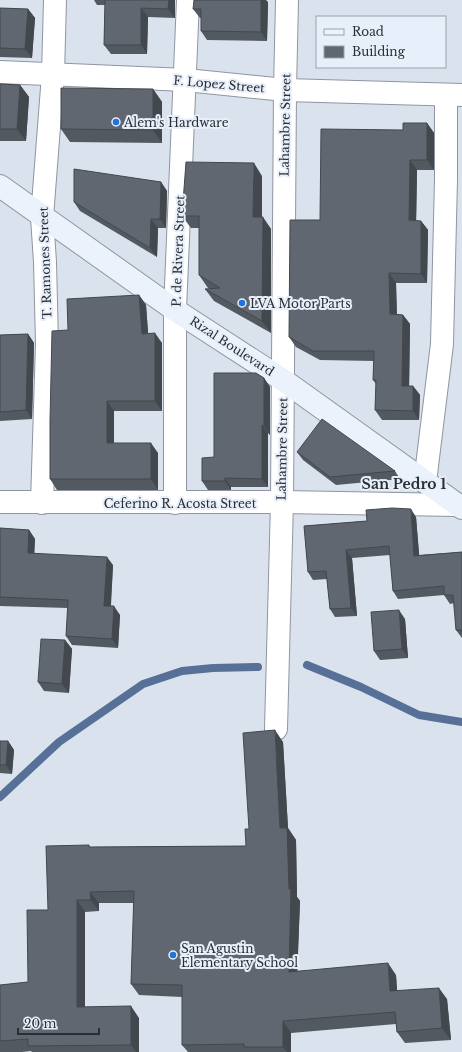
<svg xmlns="http://www.w3.org/2000/svg" width="462" height="1052" font-family="'Libre Baskerville',serif">
<style>
.lines{fill:none;stroke-linecap:round;stroke-linejoin:round}
.stream{stroke:#567097;stroke-width:8}
.street-casing{stroke:#8f96a1;stroke-width:24}
.secondary-casing{stroke:#8f96a1;stroke-width:24}
.street{stroke:#fff;stroke-width:22}
.secondary{stroke:#ebf2fc;stroke-width:22}
.wall{fill:#535961}
.shaded-wall{fill:#43484f}
.building{fill:#606771;stroke:#43484f}
.poi-dot{fill:#1f73dd;stroke:#e7effa;stroke-width:1.5}
.labels{text-anchor:middle;dominant-baseline:central;stroke-width:4;stroke-linejoin:round;paint-order:stroke}
.street-label{font-size:12px;fill:#2b2e33;stroke:#e7effa}
.poi-label{font-size:12px;fill:#2b2e33;stroke:#e7effa;text-anchor:start}
.quarter-label{font-size:14px;font-weight:bold;fill:#2b2e33;stroke:#e7effa}
</style>
<rect width="100%" height="100%" fill="#dae2ed"/>
<g class="lines">
<!-- stream -->
<g class="stream">
<polyline points="307,665 361,687 419,715 462,722"/>
<polyline points="0,797 59,742 143,684 182,671 213,668 258,667"/>
</g>
<defs>
<g id="street">
<polyline points="0,72 186,80 285,90 462,95"/>
<polyline points="425,482 442,344 446,179 446,95"/>
<polyline points="0,502 282,502 457,505"/>
<polyline points="42,503 47,344 45,262 42,217 53,75 55,0"/>
<polyline points="175,503 175,310 188,0"/>
<polyline points="276,729 282,502 285,90 287,0"/>
</g>
<polyline id="secondary" points="0,186 175,310 283,380 462,508"/>
</defs>
<!-- street casing -->
<use href="#street" class="street-casing"/>
<!-- secondary casing -->
<use href="#secondary" class="secondary-casing"/>
<!-- street -->
<use href="#street" class="street"/>
<!-- secondary -->
<use href="#secondary" class="secondary"/>
</g>
<!-- wall -->
<g class="wall">
<polygon points="94,0 175,0 175,18 148,17 147,54 111,54 104,45 105,5 97,5"/>
<polygon points="268,2 267,41 207,40 201,31 201,18 200,18 193,9"/>
<polygon points="0,8 28,9 35,18 32,58 0,57"/>
<polygon points="0,84 20,85 29,97 26,141 0,141"/>
<polygon points="153,89 162,102 162,143 70,142 61,129"/>
<polygon points="427,123 434,133 434,170 417,170 416,221 421,221 428,230 427,283 396,283 397,314 403,315 410,324 409,386 413,386 420,395 419,420 382,420 375,410 376,384 373,380 374,361 320,360 296,347 289,337 320,220 403,130"/>
<polygon points="262,176 262,217 271,229 271,333 214,301 205,289 210,289 208,288 199,275 199,228 191,228 182,216"/>
<polygon points="161,182 167,191 166,228 158,228 157,257 80,211 74,202"/>
<polygon points="139,295 146,305 148,334 162,343 162,411 114,411 114,443 158,453 158,490 57,490 50,479 68,330"/>
<polygon points="28,334 34,343 32,419 0,421 0,335"/>
<polygon points="264,378 270,387 270,435 268,433 268,487 231,487 231,490 208,490 202,481 214,457"/>
<polygon points="297,452 395,471 400,479 336,485 303,460"/>
<polygon points="416,517 419,555 462,552 462,638 456,630 454,603 450,604 444,595 398,599 393,591 390,555 352,558 357,616 335,617 330,609 327,579 313,580 308,572 304,526"/>
<polygon points="0,528 29,530 35,539 34,553 113,565 111,606 120,615 118,648 72,645 66,636 68,608 0,606"/>
<polygon points="405,619 408,658 380,660 374,651"/>
<polygon points="65,640 72,649 69,693 44,691 38,682"/>
<polygon points="0,741 8,741 14,750 12,774 0,773"/>
<polygon points="283,742 288,828 296,840 297,897 300,901 297,971 396,975 397,991 447,999 451,1040 405,1043 397,1032 396,1024 291,1033 291,1052 188,1052 182,1045 182,997 139,995 131,984 134,903 99,903 99,911 85,912 85,1007 139,1018 139,1052 32,1052 31,1051 22,1052 0,1052 0,985 28,982 48,910 89,845 90,847 246,846 249,829"/>
</g>
<!-- shaded-wall -->
<g class="shaded-wall">
<polygon points="169,0 175,0 175,18 168,9"/>
<polygon points="261,0 266,0 268,2 267,41 261,32"/>
<polygon points="141,8 148,17 147,54 141,45"/>
<polygon points="28,9 35,18 32,58 25,49"/>
<polygon points="20,85 29,97 26,141 17,129"/>
<polygon points="153,89 162,102 162,143 153,130"/>
<polygon points="427,123 434,133 434,170 427,160"/>
<polygon points="410,160 417,170 416,230 409,220"/>
<polygon points="254,163 262,176 262,229 253,217"/>
<polygon points="161,182 167,191 166,228 160,219"/>
<polygon points="263,217 271,229 271,333 262,321"/>
<polygon points="151,219 158,228 157,257 150,248"/>
<polygon points="421,221 428,230 427,283 421,274"/>
<polygon points="389,273 396,283 397,324 390,314"/>
<polygon points="139,295 146,305 149,344 142,334"/>
<polygon points="403,315 410,324 409,395 402,386"/>
<polygon points="155,333 162,343 162,411 155,401"/>
<polygon points="28,334 34,343 32,419 26,410"/>
<polygon points="264,378 270,387 270,435 264,426"/>
<polygon points="413,386 420,395 419,420 413,411"/>
<polygon points="107,401 114,411 114,453 107,443"/>
<polygon points="262,425 268,433 268,487 262,479"/>
<polygon points="151,443 158,453 158,490 151,479"/>
<polygon points="225,478 231,487 231,490 225,481"/>
<polygon points="411,509 416,517 420,564 414,556"/>
<polygon points="29,530 35,539 34,561 28,553"/>
<polygon points="346,550 352,558 357,616 351,608"/>
<polygon points="107,557 113,565 110,615 104,606"/>
<polygon points="114,606 120,615 118,648 112,639"/>
<polygon points="399,610 405,619 408,658 402,649"/>
<polygon points="65,640 72,649 69,693 62,684"/>
<polygon points="275,730 283,742 288,828 296,840 297,897 300,901 297,983 289,972 289,889 280,828"/>
<polygon points="8,741 14,750 12,774 6,765"/>
<polygon points="90,892 99,903 99,911 91,900"/>
<polygon points="77,900 85,912 85,1018 77,1007"/>
<polygon points="388,963 396,975 398,1003 390,991"/>
<polygon points="439,988 447,999 451,1040 442,1028"/>
<polygon points="131,1006 139,1018 139,1052 136,1052 131,1045"/>
<polygon points="283,1021 291,1033 291,1052 287,1052 283,1047"/>
</g>
<!-- building -->
<g class="building">
<polygon points="105,0 169,0 168,9 141,8 141,45 104,45"/>
<polygon points="194,0 261,0 261,32 201,31 201,9 193,9"/>
<polygon points="0,8 28,9 25,49 0,48"/>
<polygon points="0,84 20,85 17,129 0,129"/>
<polygon points="61,88 153,89 153,130 61,129"/>
<polygon points="403,123 427,123 427,160 410,160 409,220 421,221 421,274 389,273 390,314 403,315 402,386 413,386 413,411 375,410 376,380 373,380 374,351 313,351 289,337 290,220 320,220 321,129 403,130"/>
<polygon points="186,162 254,163 253,217 263,217 262,321 205,289 220,288 199,275 199,216 182,216"/>
<polygon points="74,169 161,182 160,219 151,219 150,248 74,202"/>
<polygon points="139,295 142,334 155,333 155,401 107,401 107,443 151,443 151,479 50,479 50,420 52,331 68,330 67,299"/>
<polygon points="28,334 26,410 0,412 0,335"/>
<polygon points="214,373 256,373 264,378 264,426 262,425 262,479 225,478 225,481 202,481 202,458 214,457"/>
<polygon points="322,419 395,471 330,477 297,452"/>
<polygon points="392,508 411,509 414,556 462,552 462,630 456,630 453,595 444,595 444,586 393,591 389,546 346,550 351,608 330,609 326,571 308,572 304,526 367,521 366,510"/>
<polygon points="0,528 29,530 28,553 107,557 104,606 114,606 112,639 66,636 68,600 0,597"/>
<polygon points="399,610 402,649 374,651 371,612"/>
<polygon points="41,639 65,640 62,684 38,682"/>
<polygon points="275,730 280,828 287,828 289,889 291,889 289,972 388,963 390,991 439,988 442,1028 397,1032 395,1012 283,1021 283,1047 244,1047 244,1044 182,1045 182,985 131,984 134,891 90,892 91,900 77,900 77,1007 131,1006 131,1045 28,1046 28,1039 0,1041 0,985 28,982 27,910 48,910 46,846 89,845 89,847 246,846 245,829 249,829 243,733"/>
<polygon points="0,741 8,741 6,765 0,765"/>
</g>
<!-- markers -->
<g class="poi-dot">
<circle cx="116" cy="122" r="4"/>
<circle cx="242" cy="303" r="4"/>
<circle cx="173" cy="955" r="4"/>
</g>
<g class="labels">
<!-- street labels -->
<g class="street-label">
<text transform="translate(219 84) rotate(5)">F. Lopez Street</text>
<text transform="translate(285 125) rotate(-89)">Lahambre Street</text>
<text transform="translate(178 251) rotate(-88)">P. de Rivera Street</text>
<text transform="translate(45 263) rotate(-92)">T. Ramones Street</text>
<text transform="translate(232 346) rotate(33)">Rizal Boulevard</text>
<text transform="translate(282 449) rotate(-89)">Lahambre Street</text>
<text x="180" y="503">Ceferino R. Acosta Street</text>
</g>
<!-- poi labels -->
<g class="poi-label">
<text x="124" y="122">Alem's Hardware</text>
<text x="250" y="303">LVA Motor Parts</text>
<text x="181" y="948">San Agustin<tspan x="181" dy="14">Elementary School</tspan></text>
</g>
<!-- quarter labels -->
<g class="quarter-label">
<text x="404" y="484">San Pedro 1</text>
</g>
</g>
<!-- legend -->
<rect x="316" y="16" width="130" height="52" fill="#e7effa" stroke="#9ca2aa"/>
<rect x="324" y="29" width="20" height="6" fill="#ebf2fc" stroke="#9ca2aa"/>
<text x="352" y="36" font-size="12" fill="#2b2e33">Road</text>
<rect x="324" y="46" width="20" height="12" fill="#606771" stroke="#9ca2aa"/>
<text x="352" y="56" font-size="12" fill="#2b2e33">Building</text>
<!-- scale -->
<path d="M18 1028v6h81v-6" fill="none" stroke="#2b2e33" stroke-width="2"/>
<text x="24" y="1028" font-size="12" fill="#2b2e33" stroke="#e7effa" stroke-width="3" paint-order="stroke">20 m</text>
</svg>
